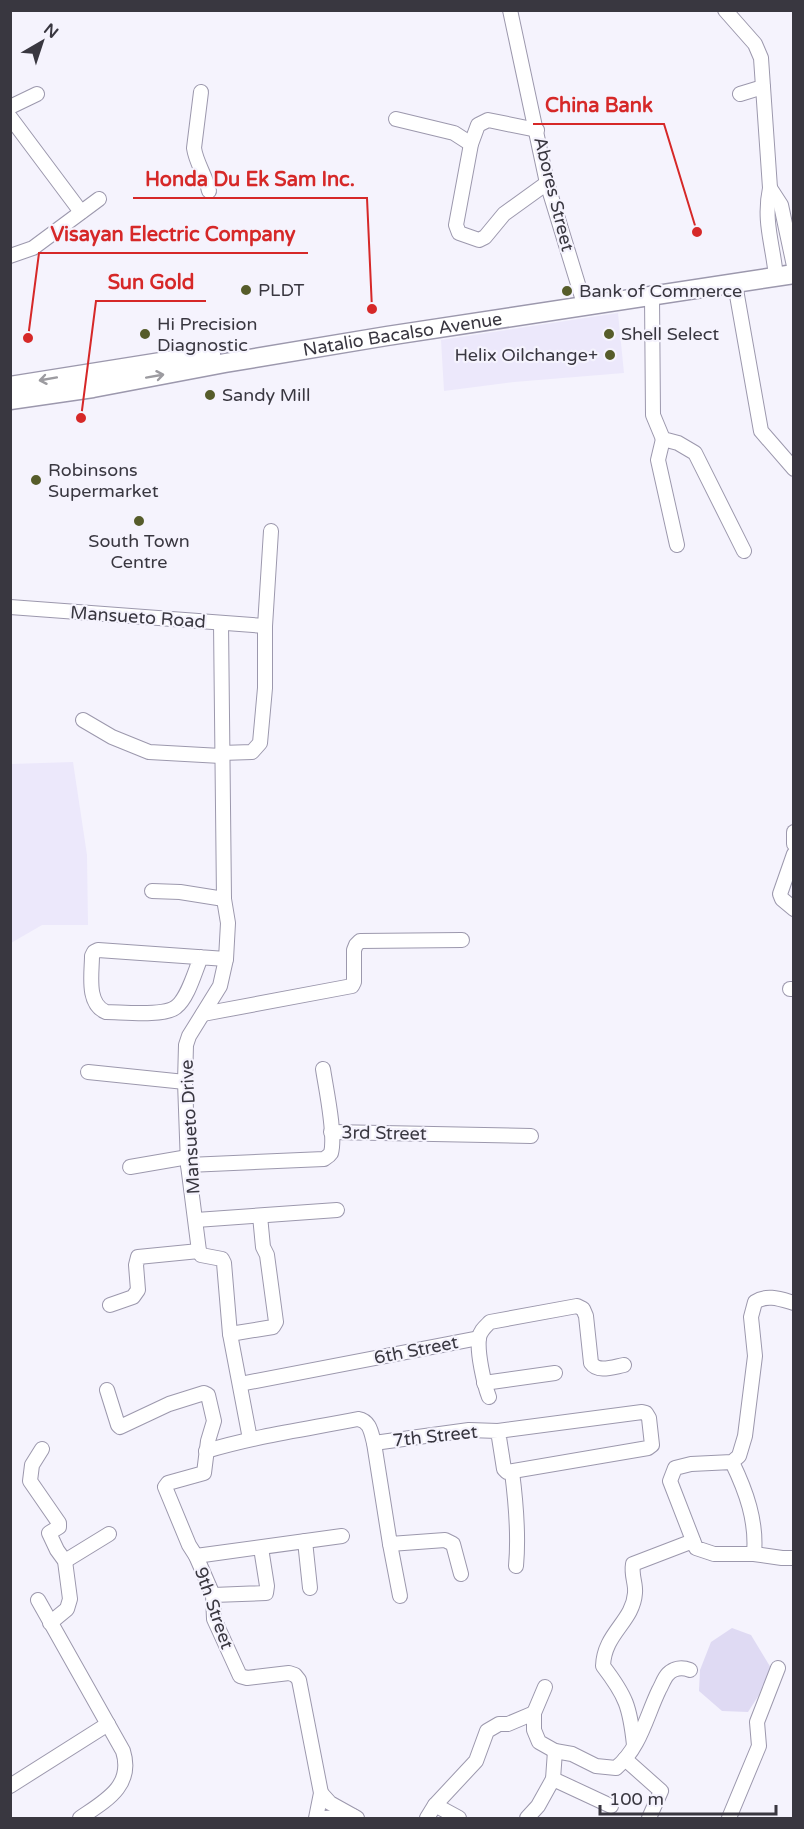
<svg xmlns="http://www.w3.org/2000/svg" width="804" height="1829" font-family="'Varela Round',sans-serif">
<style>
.built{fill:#ece8fb}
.green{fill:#dfdaf3}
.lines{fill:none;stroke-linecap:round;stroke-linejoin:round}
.minor-casing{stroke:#9c98ad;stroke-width:16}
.major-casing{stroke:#9c98ad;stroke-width:21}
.minor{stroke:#fff;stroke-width:14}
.major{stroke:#fff;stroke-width:18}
.oneway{stroke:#9c9ba0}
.poi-dot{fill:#565c2a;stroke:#f5f3fd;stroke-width:2}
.labels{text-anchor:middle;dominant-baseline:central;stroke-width:4.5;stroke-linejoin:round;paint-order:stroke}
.street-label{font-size:18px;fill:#393740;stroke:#f5f3fd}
.poi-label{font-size:18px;fill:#393740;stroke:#f5f3fd;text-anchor:start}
.leader{fill:none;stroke:#d62828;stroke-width:2}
.callout-dot{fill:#d62828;stroke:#f5f3fd;stroke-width:2}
.callout-label{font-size:20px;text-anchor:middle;font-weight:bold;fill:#d62828;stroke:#f5f3fd;stroke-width:4.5;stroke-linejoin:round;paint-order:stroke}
</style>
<rect width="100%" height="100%" fill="#f5f3fd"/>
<!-- built -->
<g class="built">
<polygon points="618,313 624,373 514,382 444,391 441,340"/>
<polygon points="73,762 87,855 88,925 42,925 11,943 11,764"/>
</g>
<!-- green -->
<polygon class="green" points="732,1628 751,1635 771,1668 759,1695 748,1712 722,1711 699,1691 700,1670 711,1642"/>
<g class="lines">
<defs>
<g id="minor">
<polyline points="510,10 547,183 585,307"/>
<path d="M725,10L755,44L761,58L770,188C763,222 773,244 776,277"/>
<path d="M201,92L194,148C196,163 206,176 209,191"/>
<polyline points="740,94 763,87"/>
<polyline points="10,107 37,94"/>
<polyline points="10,117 81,212"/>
<polyline points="396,119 454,133 471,144"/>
<polyline points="537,130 488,120 478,125 471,144 456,225 459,233 479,240 485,237 504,214 547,183"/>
<polyline points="770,188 781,205 794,266"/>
<polyline points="10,256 33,248 99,199"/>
<polyline points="735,284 761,431 794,469"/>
<polyline points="652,297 653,415 663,439 678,443 695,453 744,551"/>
<polyline points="663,439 658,460 677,545"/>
<polyline points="10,607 265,626"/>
<polyline points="221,623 224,899 228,923 226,959 220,986 189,1036 186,1045 185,1082 188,1165 199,1251 201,1255 222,1259 224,1263 230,1334 250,1439"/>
<polyline points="83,720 112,737 149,752 221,756"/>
<polyline points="221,753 252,752 260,743 265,688 265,626 271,531"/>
<polyline points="794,832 794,844"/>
<polyline points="794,854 780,894 782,899 794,909"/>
<polyline points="152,891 180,892 224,899"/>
<path d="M201,957C195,971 188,998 176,1007C164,1017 122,1012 106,1012C86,1004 92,973 92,956L94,952L98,950L226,959"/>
<polyline points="790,989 794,989"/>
<polyline points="203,1014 352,986 354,982 354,950 356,945 360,941 462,940"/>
<polyline points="88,1072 185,1082"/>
<polyline points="331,1132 531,1136"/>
<path d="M188,1165L324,1159C327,1157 329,1156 331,1153C336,1135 326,1089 323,1069"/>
<polyline points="130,1167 188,1157"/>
<polyline points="196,1220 337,1210"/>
<polyline points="110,1305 133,1297 138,1290 136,1265 138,1257 199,1251"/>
<polyline points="230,1334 273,1327 276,1322 267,1255 263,1247 260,1216"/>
<polyline points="484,1383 555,1373"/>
<polyline points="240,1384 479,1338"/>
<polyline points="107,1390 118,1425 120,1427 169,1404 204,1393 208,1395 214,1421 208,1441 204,1473 168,1483 165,1487 189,1545 196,1556 213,1595 214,1619 240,1676 247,1678 289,1673 295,1675 299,1680 321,1793 316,1818"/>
<path d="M489,1397C484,1384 477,1353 479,1338C480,1331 485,1327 490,1322L577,1306L583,1309L586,1316L591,1363C598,1373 613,1367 624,1365"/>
<polyline points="374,1443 469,1430 498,1431 642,1412 646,1413 649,1418 652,1445 648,1448 507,1472 504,1469 498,1431"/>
<polyline points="42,1449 32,1465 30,1481 59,1523 59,1527 49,1533 57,1550 65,1561 70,1599 67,1609 50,1623"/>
<path d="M206,1451C256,1436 307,1429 358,1419C370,1421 371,1432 374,1443L390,1544L445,1540L453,1544L461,1574"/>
<path d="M732,1462C746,1491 757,1521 754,1554H714L696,1548L670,1481L675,1468L691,1464L732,1462L739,1456L745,1436L755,1356L751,1317L755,1302C767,1294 780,1299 794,1303"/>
<path d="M512,1472C516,1503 519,1534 516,1566"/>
<polyline points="305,1541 310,1588"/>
<polyline points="390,1544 400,1596"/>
<polyline points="754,1554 782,1558 794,1558"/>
<polyline points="196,1556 342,1536"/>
<polyline points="65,1561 109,1534"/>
<polyline points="213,1595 266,1593 267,1586 261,1548"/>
<path d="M38,1600L123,1751C134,1786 105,1801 80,1818"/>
<path d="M545,1687L534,1713V1730L539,1742L555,1751L572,1754L596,1766L616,1768C640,1748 646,1717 659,1690C662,1685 664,1678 668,1674C674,1668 682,1667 690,1670"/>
<path d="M634,1745C630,1707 626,1696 603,1666C604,1633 633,1622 635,1593C636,1583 631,1576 633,1564L693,1541"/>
<polyline points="625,1759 661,1791 649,1818"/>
<polyline points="553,1779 611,1806"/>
<polyline points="10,1786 108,1724"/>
<polyline points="321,1793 330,1803 357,1818"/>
<polyline points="435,1805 459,1818"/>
<polyline points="325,1818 353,1816"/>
<polyline points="427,1818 435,1805 476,1761 487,1731 499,1724 508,1724 534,1713"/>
<polyline points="527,1818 538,1806 553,1779 555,1751"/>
<polyline points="729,1818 759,1746 757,1722 778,1668"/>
</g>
<g id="major">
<polyline points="10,386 211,354"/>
<path id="s1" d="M10,400L93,388L225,363L387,336L794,274"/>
</g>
</defs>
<!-- minor casing -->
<use href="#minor" class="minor-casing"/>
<!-- major casing -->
<use href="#major" class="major-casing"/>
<!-- minor -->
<use href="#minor" class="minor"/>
<!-- major -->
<use href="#major" class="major"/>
</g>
<!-- one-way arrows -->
<defs><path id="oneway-shaft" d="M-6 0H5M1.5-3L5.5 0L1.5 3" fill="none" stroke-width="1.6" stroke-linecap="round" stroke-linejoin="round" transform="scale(1.5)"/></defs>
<g class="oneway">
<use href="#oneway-shaft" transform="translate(155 376) rotate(-10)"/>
<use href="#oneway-shaft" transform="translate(48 379) rotate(170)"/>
</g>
<!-- markers -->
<g class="poi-dot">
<circle cx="246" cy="290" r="6"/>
<circle cx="567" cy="291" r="6"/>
<circle cx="145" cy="334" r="6"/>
<circle cx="609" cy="334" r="6"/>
<circle cx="610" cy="355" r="6"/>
<circle cx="210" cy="395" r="6"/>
<circle cx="36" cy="480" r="6"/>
<circle cx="139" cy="521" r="6"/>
</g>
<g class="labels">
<!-- street labels -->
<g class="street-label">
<text transform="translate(554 194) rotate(76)">Abores Street</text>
<text stroke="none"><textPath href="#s1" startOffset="398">Natalio Bacalso Avenue</textPath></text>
<text transform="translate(138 617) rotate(4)">Mansueto Road</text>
<text transform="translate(190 1127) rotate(-93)">Mansueto Drive</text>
<text transform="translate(384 1133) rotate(1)">3rd Street</text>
<text transform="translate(416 1350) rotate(-11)">6th Street</text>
<text transform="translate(435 1436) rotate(-6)">7th Street</text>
<text transform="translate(214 1608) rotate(71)">9th Street</text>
</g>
<!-- poi labels -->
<g class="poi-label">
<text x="258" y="290">PLDT</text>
<text x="579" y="291">Bank of Commerce</text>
<text x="157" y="324">Hi Precision<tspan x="157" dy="21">Diagnostic</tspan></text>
<text x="621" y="334">Shell Select</text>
<text x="598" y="355" text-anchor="end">Helix Oilchange+</text>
<text x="222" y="395">Sandy Mill</text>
<text x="48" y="470">Robinsons<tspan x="48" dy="21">Supermarket</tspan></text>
<text x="139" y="541" text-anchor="middle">South Town<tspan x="139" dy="21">Centre</tspan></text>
</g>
</g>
<!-- callouts -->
<path class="leader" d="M697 232L664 124H533M372 309L367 198H133M28 338L39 253H308M81 418L96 301H206"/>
<g class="callout-dot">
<circle cx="697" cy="232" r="6"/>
<circle cx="372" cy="309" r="6"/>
<circle cx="28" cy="338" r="6"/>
<circle cx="81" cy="418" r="6"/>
</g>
<g class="callout-label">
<text x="599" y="112">China Bank</text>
<text x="250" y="186">Honda Du Ek Sam Inc.</text>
<text x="173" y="241">Visayan Electric Company</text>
<text x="151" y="289">Sun Gold</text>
</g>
<!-- border -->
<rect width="804" height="1829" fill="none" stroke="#393740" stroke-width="24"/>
<!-- north arrow -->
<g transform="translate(42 42) rotate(39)" stroke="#f5f3fd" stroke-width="4.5" paint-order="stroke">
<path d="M0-4.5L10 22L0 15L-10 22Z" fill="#393740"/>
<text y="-9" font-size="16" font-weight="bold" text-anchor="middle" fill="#393740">N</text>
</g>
<!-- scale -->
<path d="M600 1805v9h176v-9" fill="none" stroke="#393740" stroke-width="3"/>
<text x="609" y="1805" font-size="18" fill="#393740" stroke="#f5f3fd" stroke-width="4.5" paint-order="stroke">100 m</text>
</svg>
